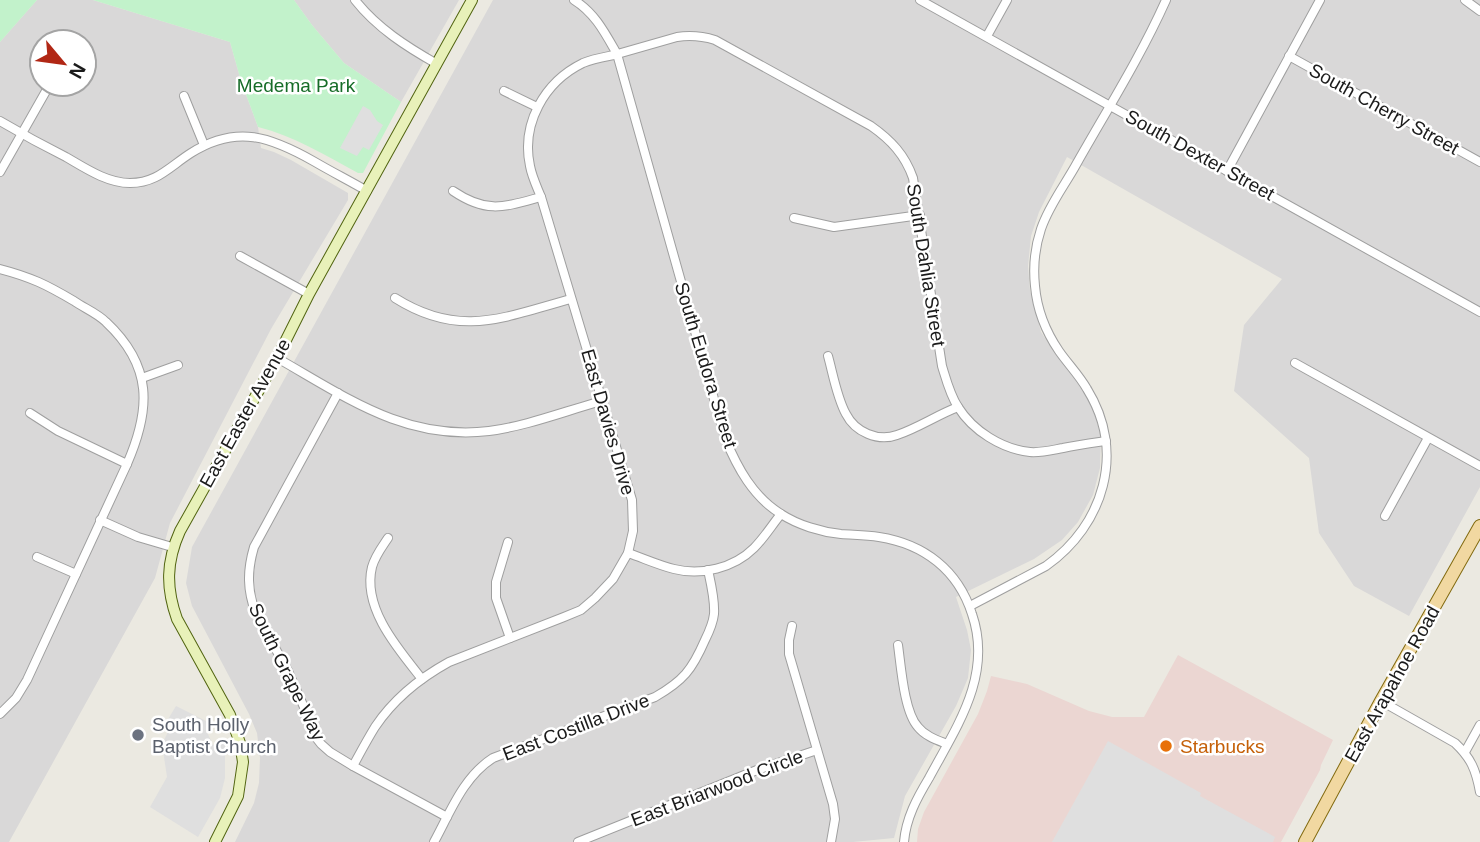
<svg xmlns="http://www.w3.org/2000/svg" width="1480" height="842" font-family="Arial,sans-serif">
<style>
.residential{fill:#d9d8d8;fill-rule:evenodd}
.commercial{fill:#ebd6d2}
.park{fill:#c2f2cb}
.parking{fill:#dfdfdf}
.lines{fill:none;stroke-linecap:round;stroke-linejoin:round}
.street-casing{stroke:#9f9f9f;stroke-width:10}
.secondary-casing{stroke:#516410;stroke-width:12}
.primary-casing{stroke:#826a0f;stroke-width:14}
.street{stroke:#fff;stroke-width:8}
.secondary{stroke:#e8f1b9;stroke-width:10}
.primary{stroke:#f1d8a1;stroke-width:12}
.worship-dot{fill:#6b7280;stroke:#fff;stroke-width:2.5}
.food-dot{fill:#e8710a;stroke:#fff;stroke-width:2.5}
.labels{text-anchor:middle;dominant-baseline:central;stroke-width:5;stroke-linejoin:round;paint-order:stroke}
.park-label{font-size:19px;fill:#166c27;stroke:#fff}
.street-label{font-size:19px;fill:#1b1b1b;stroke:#fff}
.worship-label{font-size:19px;fill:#5b616d;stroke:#fff;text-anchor:start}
.food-label{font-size:19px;fill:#c56008;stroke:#fff;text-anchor:start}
</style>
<rect width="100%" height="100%" fill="#ebe9e1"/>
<!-- residential -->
<g class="residential">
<path d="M37,0H93L230,42L241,81L258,127L261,148L274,152L291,160L348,193V200L271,329L170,523L155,578L9,842H0V42ZM42,42H84V84H42Z"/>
<polygon points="294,0 459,0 401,102 344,63 312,25"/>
<polygon points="493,0 1480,0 1480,487 1409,616 1354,586 1319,533 1309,458 1234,391 1244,325 1282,279 1067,157 1039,212 1031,236 1028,266 1030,290 1041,332 1055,353 1084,390 1095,413 1101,438 1100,468 1093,495 1078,522 1062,540 1034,559 956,597 967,630 971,650 968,678 956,706 905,796 894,838 853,842 235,842 254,803 259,783 260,758 257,733 249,714 192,606 186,583 192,547"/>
</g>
<!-- commercial -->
<polygon class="commercial" points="1178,655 1333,740 1321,765 1320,770 1281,842 917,842 918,829 924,812 978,714 987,691 991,676 1027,684 1089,711 1112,717 1144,717"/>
<!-- park -->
<g class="park">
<polygon points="0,0 37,0 0,42"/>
<path d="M93,0H294L312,25L344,63L401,102L363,173H358C325,155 294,136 258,127L241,81L230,42Z"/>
</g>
<!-- parking -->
<g class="parking">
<polygon points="363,106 370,110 377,121 383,125 369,150 363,147 357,156 340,148"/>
<polygon points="176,706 210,723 207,732 213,745 225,743 225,778 220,798 198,837 150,807 167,777 162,744 171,726 167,721"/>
<polygon points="1108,741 1201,793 1200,796 1275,837 1273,842 1052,842"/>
</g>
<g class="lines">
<defs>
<g id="street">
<path d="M355,0C377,28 407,47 437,64"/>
<path d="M574,0C595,13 605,33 617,54L725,438C737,467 753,497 781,514C798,525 821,532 841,534C854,535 866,535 879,537C924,544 958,570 972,614C993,675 957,726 929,778C917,798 906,818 904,842"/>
<polyline points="920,0 1480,312"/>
<polyline points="1465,0 1480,11"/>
<polyline points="987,36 1007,0"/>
<polyline points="1289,56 1480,162"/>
<polyline points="504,91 537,107"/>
<polyline points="184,96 204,145"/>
<path d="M0,121C22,134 44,146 66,157C85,168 107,183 130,183C157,183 169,167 191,153C237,124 271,137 315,162C332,172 350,181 367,191"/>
<polyline points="1227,171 1320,0"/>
<polyline points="0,172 50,84"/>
<path d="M453,191C487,214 504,207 541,197"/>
<polyline points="794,218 834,227 920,215"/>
<polyline points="240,256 309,294"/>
<path d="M0,269C31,277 47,285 74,301C84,308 97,313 106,322C153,366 151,409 127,464L27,680L16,698L0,714"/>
<path d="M395,298C460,339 504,317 571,299"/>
<path d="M828,356C833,374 837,398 846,414C855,432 878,442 897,435C918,428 937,415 958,407"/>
<path d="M277,358C346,397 405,441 489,431C527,426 565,411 602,401"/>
<polyline points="1295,363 1480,466"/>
<polyline points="142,378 178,365"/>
<path d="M338,393L254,547C247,571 247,590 256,614L288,671L307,714L314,735L321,744L330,752L353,766L447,817"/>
<polyline points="30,413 58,431 127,464"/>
<polyline points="1385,516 1428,438"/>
<polyline points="100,520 138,537 172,547"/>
<path d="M388,538C382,547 375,556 372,567C362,608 398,649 422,679"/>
<polyline points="508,542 496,582 496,598 510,638"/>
<path d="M628,553C643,558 658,565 674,569C701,576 734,568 754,548C764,538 772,525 781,514"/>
<polyline points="37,557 76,574"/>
<path d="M970,606L1046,566C1104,525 1126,452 1087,389C1079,375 1068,364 1059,351C1046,332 1037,309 1035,286C1033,267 1035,247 1041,229C1049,205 1065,185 1077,163C1107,110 1141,56 1166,0"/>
<polyline points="792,626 789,640 789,654 833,804 835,819 831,842"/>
<path d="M898,645C901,666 904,712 918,727C925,736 937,740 947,744"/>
<path d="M1381,701L1455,743C1471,758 1476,770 1480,792"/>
<polyline points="1465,752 1480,725"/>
<path d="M353,766C360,753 367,740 375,727C393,700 420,678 449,662L564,617L581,610L595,598L613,579L628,553L633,531L632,500L541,197C537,187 532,177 530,166C521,124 544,82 583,63C592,59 604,57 614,55C635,49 656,43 677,37C690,35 702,36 715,40L871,126C891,140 905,155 913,178L942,366C946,379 950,395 958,407C973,431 1002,449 1030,452C1041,453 1052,450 1063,448C1077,445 1092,443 1106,441"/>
<path d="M434,842C450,813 463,777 493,758L655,697C683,681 692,670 705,640C709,632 713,623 714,614C715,600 711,584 708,570"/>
<polyline points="578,842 757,770 817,750"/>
</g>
<path id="secondary" d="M215,842L238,796L243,762L240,743L230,715L177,619C166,588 166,562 180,531L277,358L309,294L472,0"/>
<polyline id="primary" points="1305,842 1381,701 1480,526"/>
</defs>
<!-- street casing -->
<use href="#street" class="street-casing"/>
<!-- secondary casing -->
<use href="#secondary" class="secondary-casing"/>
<!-- primary casing -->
<use href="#primary" class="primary-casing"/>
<!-- street -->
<use href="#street" class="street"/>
<!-- secondary -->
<use href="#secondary" class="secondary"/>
<!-- primary -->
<use href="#primary" class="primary"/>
</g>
<!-- markers -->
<circle class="worship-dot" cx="138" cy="735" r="7"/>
<circle class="food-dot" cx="1166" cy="746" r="7"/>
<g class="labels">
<!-- park labels -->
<g class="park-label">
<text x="296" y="85">Medema Park</text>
</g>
<!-- street labels -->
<g class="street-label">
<text transform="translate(1384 109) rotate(29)">South Cherry Street</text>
<text transform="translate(1200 155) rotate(29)">South Dexter Street</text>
<text transform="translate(926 265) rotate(81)">South Dahlia Street</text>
<text transform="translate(706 365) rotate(73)">South Eudora Street</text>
<text transform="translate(245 413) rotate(-61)">East Easter Avenue</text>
<text transform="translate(608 422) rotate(74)">East Davies Drive</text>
<text transform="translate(287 672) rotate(64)">South Grape Way</text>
<text transform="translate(1392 684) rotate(-61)">East Arapahoe Road</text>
<text transform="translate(576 727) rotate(-21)">East Costilla Drive</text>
<text transform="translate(717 788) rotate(-21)">East Briarwood Circle</text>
</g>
<!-- worship labels -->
<g class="worship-label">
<text x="152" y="724">South Holly<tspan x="152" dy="22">Baptist Church</tspan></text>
</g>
<!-- food labels -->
<g class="food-label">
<text x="1180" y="746">Starbucks</text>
</g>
</g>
<!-- north arrow -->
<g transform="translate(63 63) rotate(119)"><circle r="33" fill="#ffffff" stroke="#a4a4a4" stroke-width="2"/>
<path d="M0-5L12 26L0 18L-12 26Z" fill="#b12715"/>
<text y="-10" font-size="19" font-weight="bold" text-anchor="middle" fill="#1b1b1b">N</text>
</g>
</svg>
